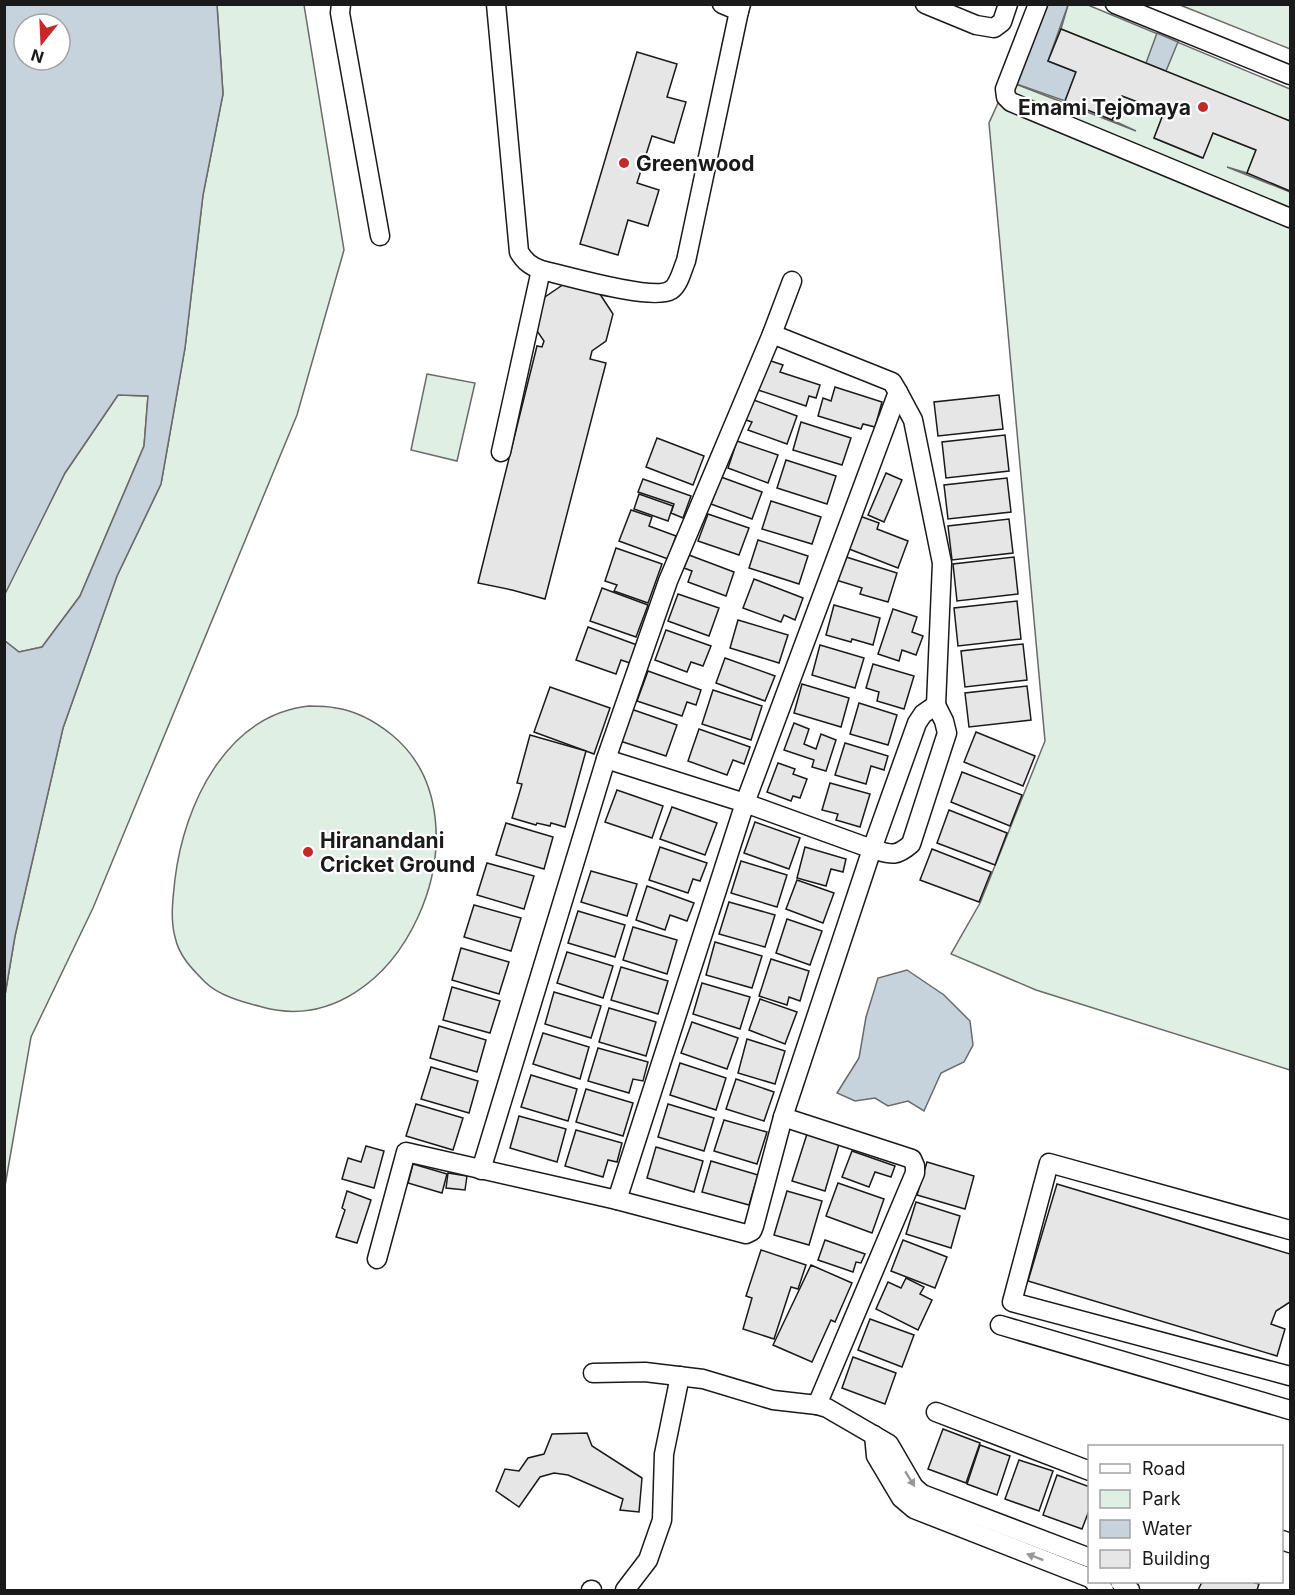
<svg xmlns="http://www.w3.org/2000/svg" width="1295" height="1595" font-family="Inter,sans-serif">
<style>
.green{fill:#e0efe3;stroke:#6a6a6a;stroke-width:1.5}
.water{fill:#c6d2dc;stroke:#6a6a6a;stroke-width:1.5;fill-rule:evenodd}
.building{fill:#e6e6e6;stroke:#1a1a1a;stroke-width:1.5}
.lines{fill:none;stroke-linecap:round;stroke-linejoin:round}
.minor-casing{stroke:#1a1a1a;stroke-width:21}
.minor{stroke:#fff;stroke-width:18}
.oneway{fill:#989898}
.poi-dot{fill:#c62828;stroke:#fff;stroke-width:2}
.labels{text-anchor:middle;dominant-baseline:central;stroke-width:4.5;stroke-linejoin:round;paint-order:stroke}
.poi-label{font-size:21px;font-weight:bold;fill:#1a1a1a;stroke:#fff;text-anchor:start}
</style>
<rect width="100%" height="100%" fill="#fff"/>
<!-- green -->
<g class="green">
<polygon points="217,5 304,5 344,250 297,415 93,908 31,1037 5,1186 5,995 15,936 63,728 117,576 161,484 185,348 203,195 223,94"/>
<polygon points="1068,5 1088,5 1290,89 1290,121 1061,29"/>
<polygon points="1180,5 1290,5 1290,49"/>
<polygon points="1008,81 1136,131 1112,120 1122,96 1164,112 1154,138 1202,158 1213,133 1256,150 1247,173 1227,167 1290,192 1290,1070 1036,990 951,954 980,903 1045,741 989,123"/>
<polygon points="427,374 475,383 457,461 411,450"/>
<polygon points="118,395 148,396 144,446 80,596 42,647 19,652 5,641 4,594 65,473"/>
<path d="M309,706C317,706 327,706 336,708C356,711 376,722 392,735C497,821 399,1045 262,1007C243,1002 219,996 205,982C192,969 179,956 175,937C170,918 173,898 175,879C184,805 226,715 309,706Z"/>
</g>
<!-- water -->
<g class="water">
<path d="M5,4L217,5L223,94L203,195L185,348L161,484L117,576L63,728L15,936L5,995V641L19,652L42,647L80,596L144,446L148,396L118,395L65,473L5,594ZM24,24H60V60H24Z"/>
<polygon points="1044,5 1068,5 1048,61 1076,72 1065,101 1008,81"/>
<polygon points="1157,33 1178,42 1166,71 1146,63"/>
<polygon points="907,970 944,995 970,1021 973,1045 964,1062 941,1073 924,1111 908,1101 888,1106 875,1098 855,1101 837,1093 859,1058 866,1017 878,978"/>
</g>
<!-- building -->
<g class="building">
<polygon points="1061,29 1290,121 1290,191 1247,173 1256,150 1213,133 1203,158 1154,138 1164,112 1122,96 1112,120 1065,101 1076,72 1048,61"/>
<polygon points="637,52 677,64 667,97 686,102 674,143 652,136 637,183 659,190 648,226 628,220 618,255 580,244"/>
<polygon points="567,282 596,288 613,314 606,341 592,351 590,359 606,363 545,599 512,590 478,583 537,346 542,347 544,341 533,325 542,299"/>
<polygon points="768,360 783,365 780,372 820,385 816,398 809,396 806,406 758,390"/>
<polygon points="835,387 882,402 875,427 863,424 861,429 818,416 823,398 831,401"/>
<polygon points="999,395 1003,429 938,436 934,402"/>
<polygon points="751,399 797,416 787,444 748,430 752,422 743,419"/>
<polygon points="801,422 851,438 842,465 793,450"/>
<polygon points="1005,435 1009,471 946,478 942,442"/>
<polygon points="657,438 704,456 693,485 646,467"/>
<polygon points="737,441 778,455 768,483 728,468"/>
<polygon points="786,460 836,476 827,504 777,488"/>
<polygon points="886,473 902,480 884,522 868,515"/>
<polygon points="721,477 762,492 752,519 711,504"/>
<polygon points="1007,478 1011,512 948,519 944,485"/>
<polygon points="643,479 691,496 683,518 671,513 674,504 638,492"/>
<polygon points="639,494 673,506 668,521 634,509"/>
<polygon points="771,501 821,517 812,544 762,529"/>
<polygon points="631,510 652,517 649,526 676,536 668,559 619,541"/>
<polygon points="708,514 749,528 739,555 698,541"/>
<polygon points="857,515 879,523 877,529 908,541 898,568 844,547"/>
<polygon points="1009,519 1013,553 952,560 948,526"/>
<polygon points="758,540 808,556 799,584 749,568"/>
<polygon points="616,548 662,564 648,603 614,591 617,585 605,581"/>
<polygon points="689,555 734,572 726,596 688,582 692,571 684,568"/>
<polygon points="843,556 897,573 888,602 860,594 862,588 836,580"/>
<polygon points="1014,557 1018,594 957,601 953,564"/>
<polygon points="754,579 803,598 795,620 784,615 781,622 743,608"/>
<polygon points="602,588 648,605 636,637 590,621"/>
<polygon points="678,594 719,608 709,636 668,621"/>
<polygon points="1017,601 1021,639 958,646 954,608"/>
<polygon points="834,605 880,618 873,645 852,639 851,642 826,635"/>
<polygon points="893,609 917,617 912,632 923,636 916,655 902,650 899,661 878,654"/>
<polygon points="738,620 788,635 779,663 730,648"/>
<polygon points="588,627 637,645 630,663 621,660 616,674 576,660"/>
<polygon points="666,630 711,646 703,666 691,662 687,672 655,660"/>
<polygon points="1023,644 1027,680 965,687 961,651"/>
<polygon points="820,645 864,658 855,688 812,675"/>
<polygon points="725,658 775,676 765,701 716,683"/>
<polygon points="873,664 914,676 904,709 877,701 879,692 866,688"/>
<polygon points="648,671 701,690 696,705 687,702 682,716 637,701"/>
<polygon points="802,684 849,698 841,727 794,713"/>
<polygon points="1027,686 1031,720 969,727 965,693"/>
<polygon points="550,687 610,708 594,754 534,732"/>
<polygon points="713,690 762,706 751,740 702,724"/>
<polygon points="859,703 897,715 888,745 850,734"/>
<polygon points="631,709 677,725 666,756 620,741"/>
<polygon points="794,723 809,729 804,744 816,749 821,734 836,740 826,771 812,767 814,760 784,750"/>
<polygon points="699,729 750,747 744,764 733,760 727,775 688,761"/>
<polygon points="976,732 1035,756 1023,786 964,762"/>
<polygon points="530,735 586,751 565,827 551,823 550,826 537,823 536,825 512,818 522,784 517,783"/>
<polygon points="845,743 888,756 884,770 871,766 866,784 835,775"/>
<polygon points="778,763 795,769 793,774 807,779 800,798 793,796 791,801 767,792"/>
<polygon points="962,772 1022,795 1010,826 951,802"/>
<polygon points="830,783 870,794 860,827 836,820 838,814 822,810"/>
<polygon points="617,790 663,806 652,838 605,822"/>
<polygon points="672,807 717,823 705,855 660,839"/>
<polygon points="949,810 1007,833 995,865 937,843"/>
<polygon points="755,822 800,838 789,869 744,853"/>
<polygon points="506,823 553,837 544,869 496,855"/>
<polygon points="660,847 707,863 700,881 693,879 688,893 649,880"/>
<polygon points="805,847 846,859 843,872 831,869 826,886 797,878"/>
<polygon points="932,849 991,872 979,902 920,880"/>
<polygon points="741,861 787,875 777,907 731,893"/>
<polygon points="487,863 534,876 524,909 477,895"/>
<polygon points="591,871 637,884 627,916 581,902"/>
<polygon points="797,880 834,893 823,923 786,909"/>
<polygon points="647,886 694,903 687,921 670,915 665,930 636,920"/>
<polygon points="729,902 775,915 765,947 719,934"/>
<polygon points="474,905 521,918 511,951 464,937"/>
<polygon points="578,911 625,925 615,957 568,943"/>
<polygon points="787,919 822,931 810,965 776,953"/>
<polygon points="633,927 677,940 667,974 623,960"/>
<polygon points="715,942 762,956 752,988 706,975"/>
<polygon points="461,948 509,962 499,994 452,980"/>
<polygon points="567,952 613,966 603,998 557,983"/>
<polygon points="771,959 809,971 800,1001 789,997 787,1005 759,996"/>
<polygon points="621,967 668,981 658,1014 611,1000"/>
<polygon points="702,983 750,997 740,1029 693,1014"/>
<polygon points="452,987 500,1001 490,1033 443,1020"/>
<polygon points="554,992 601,1006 591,1038 545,1024"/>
<polygon points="760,999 797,1012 785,1044 749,1030"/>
<polygon points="609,1008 656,1022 646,1056 599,1042"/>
<polygon points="692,1022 738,1038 727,1069 681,1053"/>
<polygon points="439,1026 486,1040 477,1072 430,1058"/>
<polygon points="543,1033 589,1047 580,1079 533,1064"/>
<polygon points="747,1039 785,1051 775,1084 738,1073"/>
<polygon points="598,1048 648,1062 643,1081 633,1079 629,1093 588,1081"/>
<polygon points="680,1063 726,1078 716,1110 670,1095"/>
<polygon points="431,1067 478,1081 469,1113 421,1099"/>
<polygon points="531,1075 577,1089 568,1121 521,1107"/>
<polygon points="736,1079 774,1092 764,1121 726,1109"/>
<polygon points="586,1089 633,1103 623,1136 576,1122"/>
<polygon points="416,1104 463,1118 453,1150 406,1136"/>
<polygon points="668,1104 714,1118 704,1151 658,1137"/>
<polygon points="519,1116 566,1129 557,1162 510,1148"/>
<polygon points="724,1120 767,1132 757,1164 714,1151"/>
<polygon points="576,1130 622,1143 617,1162 608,1160 603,1177 565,1166"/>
<polygon points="807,1134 839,1144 825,1191 792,1181"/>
<polygon points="366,1146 384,1151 374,1188 342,1179 348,1158 361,1162"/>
<polygon points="656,1147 703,1161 694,1192 647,1178"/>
<polygon points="852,1151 895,1166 891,1177 875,1172 869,1187 842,1177"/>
<polygon points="711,1161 758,1175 749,1205 702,1192"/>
<polygon points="927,1162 974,1176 965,1209 917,1195"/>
<polygon points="413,1164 447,1174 442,1193 408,1183"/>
<polygon points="448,1173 467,1176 465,1190 446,1188"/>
<polygon points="838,1183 884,1199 872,1233 826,1216"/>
<polygon points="1057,1184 1290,1254 1290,1302 1276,1311 1271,1324 1285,1329 1277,1356 1028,1281"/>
<polygon points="347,1191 371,1200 357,1243 336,1237 345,1210 342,1208"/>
<polygon points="787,1191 822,1201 809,1245 774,1235"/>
<polygon points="916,1202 960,1216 951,1248 906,1234"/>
<polygon points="825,1240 865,1254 861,1263 856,1262 853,1272 818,1260"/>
<polygon points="903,1240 947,1257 935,1288 891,1271"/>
<polygon points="761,1250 806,1265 798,1289 791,1287 774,1339 743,1329 752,1298 746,1296"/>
<polygon points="811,1265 852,1283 835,1322 831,1320 812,1362 773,1345"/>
<polygon points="906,1278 924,1287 920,1294 932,1300 918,1330 876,1309 888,1282 901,1288"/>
<polygon points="870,1319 914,1335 902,1367 858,1350"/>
<polygon points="853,1357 896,1373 885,1404 842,1388"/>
<polygon points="943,1429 980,1443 966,1483 928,1469"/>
<polygon points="587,1433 592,1446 642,1478 639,1512 620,1510 623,1499 568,1475 554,1473 540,1477 519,1507 496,1491 505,1469 519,1471 528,1458 544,1454 552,1434"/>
<polygon points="980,1445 1010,1456 997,1495 967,1484"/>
<polygon points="1019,1460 1053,1471 1039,1511 1005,1499"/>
<polygon points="1057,1475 1090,1487 1090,1508 1082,1529 1043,1515"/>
<polygon points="1202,1582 1252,1582 1259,1584 1257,1590 1198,1590"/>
</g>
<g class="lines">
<defs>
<g id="minor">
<polyline points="341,4 340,13 380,236"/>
<path d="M496,4L519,252C525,262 531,266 541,270C565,275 653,302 671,290C679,285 682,270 686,261L739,11"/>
<polyline points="722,4 739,11 741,4"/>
<polyline points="925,4 976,25 994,28 1002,22 1008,4"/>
<polyline points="1038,4 1005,89 1006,97 1011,102 1290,218"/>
<polyline points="1115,4 1290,75"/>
<path d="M772,334L892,382L898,392L745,803L872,849C890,854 895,858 911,844L947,733L944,721L936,705L923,714L917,723L872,849L783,1117"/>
<polyline points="898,392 913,420 942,563 936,705"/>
<polyline points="501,452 541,270"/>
<polyline points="606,759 745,803 617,1200"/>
<polyline points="481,1170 606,759 668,581 772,334 792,281"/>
<polyline points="1290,1230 1049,1163 1012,1302 1290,1376"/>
<polyline points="377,1259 406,1152 617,1200 746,1234 752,1231 754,1226 783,1117 906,1157 912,1159 915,1166 915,1173 817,1405"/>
<polyline points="1000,1325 1290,1410"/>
<polyline points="593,1373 645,1372 703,1379 773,1400 817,1405 827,1408 889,1444 914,1487 922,1494 1090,1558"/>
<polyline points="936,1412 1090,1471"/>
<polyline points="874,1435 876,1456 901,1498 914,1509 1090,1578"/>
<polyline points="1282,1540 1290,1543"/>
<polyline points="1094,1582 1104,1590"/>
<polyline points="1120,1582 1130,1590"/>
<polyline points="591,1590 592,1590"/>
<polyline points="625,1590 648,1560 662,1520 664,1454 680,1376"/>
</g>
</defs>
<!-- minor casing -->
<use href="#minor" class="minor-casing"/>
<!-- minor -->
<use href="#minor" class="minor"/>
</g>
<!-- one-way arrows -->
<defs><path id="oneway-solid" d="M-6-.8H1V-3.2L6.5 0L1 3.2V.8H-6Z" transform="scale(1.5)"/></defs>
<g class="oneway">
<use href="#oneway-solid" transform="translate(910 1479) rotate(58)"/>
<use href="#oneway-solid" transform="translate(1035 1557) rotate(-159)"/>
</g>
<!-- markers -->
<g class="poi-dot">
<circle cx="1203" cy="107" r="6"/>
<circle cx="624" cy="163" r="6"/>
<circle cx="308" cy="852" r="6"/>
</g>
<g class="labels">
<!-- poi labels -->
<g class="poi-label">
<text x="1191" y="107" text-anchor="end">Emami Tejomaya</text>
<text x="636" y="163">Greenwood</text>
<text x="320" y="840">Hiranandani<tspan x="320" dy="24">Cricket Ground</tspan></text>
</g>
</g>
<!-- border -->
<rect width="1295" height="1595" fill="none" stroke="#1a1a1a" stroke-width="12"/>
<!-- legend -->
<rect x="1088" y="1445" width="195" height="138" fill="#ffffff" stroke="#a3a3a3" stroke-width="1.5"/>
<rect x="1100" y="1464" width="30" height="9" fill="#ffffff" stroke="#a3a3a3" stroke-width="1.5"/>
<text x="1142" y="1475" font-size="18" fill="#1a1a1a">Road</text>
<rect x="1100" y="1490" width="30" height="18" fill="#e0efe3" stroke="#a3a3a3" stroke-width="1.5"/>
<text x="1142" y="1505" font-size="18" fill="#1a1a1a">Park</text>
<rect x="1100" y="1520" width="30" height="18" fill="#c6d2dc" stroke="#a3a3a3" stroke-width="1.5"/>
<text x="1142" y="1535" font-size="18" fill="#1a1a1a">Water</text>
<rect x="1100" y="1550" width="30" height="18" fill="#e6e6e6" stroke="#a3a3a3" stroke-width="1.5"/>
<text x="1142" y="1565" font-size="18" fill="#1a1a1a">Building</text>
<!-- north arrow -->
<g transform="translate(42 42) rotate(198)"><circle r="28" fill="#ffffff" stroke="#a3a3a3" stroke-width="1.5"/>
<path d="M0-4.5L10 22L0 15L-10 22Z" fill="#c62828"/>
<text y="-9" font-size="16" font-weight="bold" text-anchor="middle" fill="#1a1a1a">N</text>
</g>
</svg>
